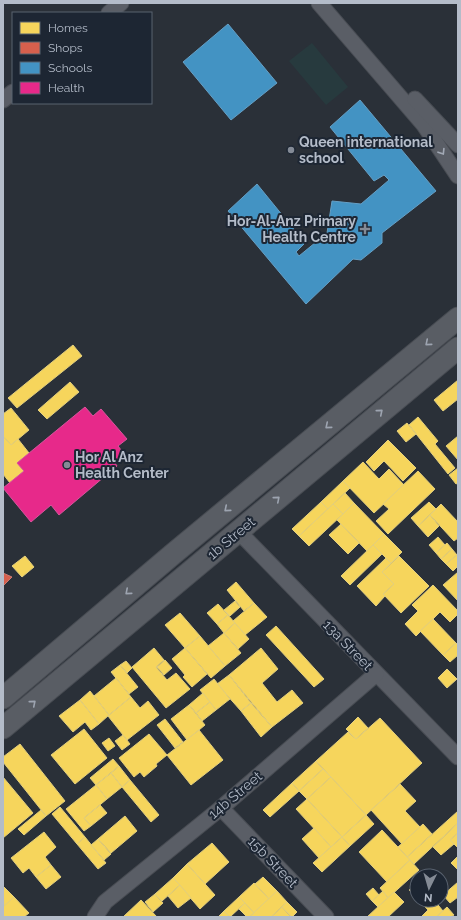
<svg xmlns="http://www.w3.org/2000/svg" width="461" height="920" font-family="Raleway,sans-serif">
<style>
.green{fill:#273a3e}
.homes{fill:#f6d55c;stroke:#e2ce7d}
.shops{fill:#d6604d;stroke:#cc7c72}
.schools{fill:#4393c3;stroke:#659fc5}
.health{fill:#e7298a;stroke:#d8559d}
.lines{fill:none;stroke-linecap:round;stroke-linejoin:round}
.street-casing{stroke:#484c53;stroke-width:17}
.secondary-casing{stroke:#484c53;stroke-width:23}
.street{stroke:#5a5e66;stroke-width:15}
.secondary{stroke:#595d64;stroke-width:21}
.oneway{stroke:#a2a9b5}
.oneway2{stroke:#9da4b0}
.poi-dot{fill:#848b96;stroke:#1d2633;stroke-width:1.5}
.labels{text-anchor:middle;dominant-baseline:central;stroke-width:4;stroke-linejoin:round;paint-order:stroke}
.poi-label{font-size:14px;font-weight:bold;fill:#b4bcc9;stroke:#1d2633;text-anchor:start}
.street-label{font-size:14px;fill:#b4bcc9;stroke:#1d2633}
</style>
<rect width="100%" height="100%" fill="#2a3038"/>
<!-- green -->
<polygon class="green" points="312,43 348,87 326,105 289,61"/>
<!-- homes -->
<g class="homes">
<polygon points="73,345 82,356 17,408 8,398"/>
<polygon points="458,380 458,399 443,411 434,400"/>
<polygon points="70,382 79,392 47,419 38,410"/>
<polygon points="11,408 29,430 11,445 3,436 3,414"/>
<polygon points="418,417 438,441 435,444 455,468 448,474 409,425"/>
<polygon points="407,423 416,434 406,442 397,431"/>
<polygon points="3,436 11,445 18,439 29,453 17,463 24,471 10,483 3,474"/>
<polygon points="458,436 458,460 446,446"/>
<polygon points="388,440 416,468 403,481 384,461 374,471 366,462"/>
<polygon points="363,462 379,479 389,469 404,485 374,513 343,481"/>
<polygon points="458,468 458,483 456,484 449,475"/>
<polygon points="418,471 435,489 388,534 376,521 389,509 383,504"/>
<polygon points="343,481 350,488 328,509 321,502"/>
<polygon points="345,493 354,503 343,514 333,504"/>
<polygon points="321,502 328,509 299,536 292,529"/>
<polygon points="429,502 436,509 418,526 411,518"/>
<polygon points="354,503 384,534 367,551 337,520"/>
<polygon points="333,504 343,514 309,546 299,536"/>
<polygon points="441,504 458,522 458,538 454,541 430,515"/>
<polygon points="430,515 439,526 428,537 418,526"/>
<polygon points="341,524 359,543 348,554 329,535"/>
<polygon points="384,534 402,552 391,563 373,545"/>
<polygon points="438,537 445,545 436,553 429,545"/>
<polygon points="447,543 452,549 441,559 436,553"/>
<polygon points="373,545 382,554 350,585 341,576"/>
<polygon points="452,549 457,555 446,564 441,559"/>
<polygon points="458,554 458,566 453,571 446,564"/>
<polygon points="25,556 34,567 22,577 12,566"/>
<polygon points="399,556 429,586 401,613 383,594 394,584 382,572"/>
<polygon points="386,558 391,563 382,572 394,584 383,594 385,596 376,606 357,586"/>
<polygon points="458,572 458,601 443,585"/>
<polygon points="236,582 254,603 244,611 227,590"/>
<polygon points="433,585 458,611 458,614 450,622 440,612 416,636 405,624 418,611 412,605"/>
<polygon points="235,601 240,607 230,616 224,610"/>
<polygon points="254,603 267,617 245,635 233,621"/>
<polygon points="218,604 228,615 217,624 207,613"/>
<polygon points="180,613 200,636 185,648 165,625"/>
<polygon points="228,615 235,623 224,633 217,624"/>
<polygon points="433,619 456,643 443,655 420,631"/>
<polygon points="235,623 249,639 238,649 224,633"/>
<polygon points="276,626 324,679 314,687 266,635"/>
<polygon points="224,633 241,653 225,666 208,646"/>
<polygon points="200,636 225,666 211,678 185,648"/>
<polygon points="456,643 458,645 458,655 450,662 443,655"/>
<polygon points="154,648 164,660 156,667 167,680 176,673 190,689 166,708 132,667"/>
<polygon points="185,648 207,674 192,687 183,677 185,675 172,659"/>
<polygon points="261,648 278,669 262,683 277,702 292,690 303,703 272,727 229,675"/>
<polygon points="165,660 172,668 164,675 157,667"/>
<polygon points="126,661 132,668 127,673 120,665"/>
<polygon points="120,665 138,687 129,694 111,672"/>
<polygon points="447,669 457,679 447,688 438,678"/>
<polygon points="229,675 251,703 241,711 217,684"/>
<polygon points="116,678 131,697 109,715 94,696"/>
<polygon points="214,679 230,699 216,710 200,690"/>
<polygon points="90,691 109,715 99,724 80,700"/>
<polygon points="203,693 210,702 196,713 189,705"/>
<polygon points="131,697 140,708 148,701 159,715 127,740 108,716"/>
<polygon points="80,700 99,724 91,730 85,722 73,732 59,716"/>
<polygon points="210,702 216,710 202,721 196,713"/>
<polygon points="251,703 272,727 261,737 241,711"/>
<polygon points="189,705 205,725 187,740 171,719"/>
<polygon points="358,717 368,728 356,739 346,729"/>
<polygon points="380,718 422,763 366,815 316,761 348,732 356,739"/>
<polygon points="165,719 183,742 175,748 157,725"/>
<polygon points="84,729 107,758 75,784 51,755"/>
<polygon points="199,730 223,760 191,785 167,755"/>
<polygon points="149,734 167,755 156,764 157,766 144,777 140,772 134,777 119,758"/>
<polygon points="123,735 130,744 122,750 115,741"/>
<polygon points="109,738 115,746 108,751 102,743"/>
<polygon points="20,744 65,801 46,816 3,762 3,757"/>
<polygon points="113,759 119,766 96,785 90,778"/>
<polygon points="316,761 323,769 299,791 292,783"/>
<polygon points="119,766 130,780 122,787 111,773"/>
<polygon points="323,769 331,777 307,799 299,791"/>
<polygon points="111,773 122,787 107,799 96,785"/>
<polygon points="3,777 33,813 3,838"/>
<polygon points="331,777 366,815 342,837 307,799"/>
<polygon points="130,780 159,815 151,822 122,787"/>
<polygon points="292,783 299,791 270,817 263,810"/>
<polygon points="400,784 416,801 405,811 420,827 402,844 371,810"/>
<polygon points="96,785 107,799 84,818 91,826 84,831 66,809"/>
<polygon points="307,799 342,837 331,847 296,809"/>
<polygon points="100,805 107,813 91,826 84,818"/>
<polygon points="60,807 85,837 77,844 52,814"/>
<polygon points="41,810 46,816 24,835 18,829"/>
<polygon points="458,811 458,823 414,864 407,857"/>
<polygon points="366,815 374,824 350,846 342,837"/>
<polygon points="125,816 137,831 111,853 98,839"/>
<polygon points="458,823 458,833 450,840 454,844 441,855 433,847"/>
<polygon points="423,824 432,834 407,857 398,847"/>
<polygon points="314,828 331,847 319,858 302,839"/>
<polygon points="382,830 410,860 387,882 359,852"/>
<polygon points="44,832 56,847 45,857 51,865 36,877 29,868 23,873 11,858"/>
<polygon points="458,833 458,848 450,840"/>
<polygon points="85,837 106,863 98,869 77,844"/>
<polygon points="342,837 350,846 322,872 313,863"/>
<polygon points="98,839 111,854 104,860 91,845"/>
<polygon points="212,843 229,862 205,884 187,864"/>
<polygon points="458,856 458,870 451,863"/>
<polygon points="410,860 419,870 388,898 380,888"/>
<polygon points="187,864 215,895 200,909 173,878"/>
<polygon points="51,865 61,877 46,889 36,877"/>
<polygon points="263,877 277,891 269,899 255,884"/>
<polygon points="173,878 180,885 162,901 155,894"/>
<polygon points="458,882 458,897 450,903 443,895"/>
<polygon points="254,883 269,899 254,913 239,897"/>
<polygon points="417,883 417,898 409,890"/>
<polygon points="180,885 191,898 178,908 168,896"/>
<polygon points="4,887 14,897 4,907 3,888"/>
<polygon points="373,888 379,895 372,901 366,894"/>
<polygon points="277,891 287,902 271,917 249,917"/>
<polygon points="383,891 388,898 378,907 372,901"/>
<polygon points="394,892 404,902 388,917 367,917"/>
<polygon points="155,894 163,903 153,912 145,902"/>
<polygon points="14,897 29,913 24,917 3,917 3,907"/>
<polygon points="239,897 245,903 230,917 224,911"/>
<polygon points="141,900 157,917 123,917"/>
<polygon points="419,900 434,900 443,911 436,917 421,917 428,910"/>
<polygon points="287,902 297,912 292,917 282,907"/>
<polygon points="245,903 254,913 249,917 247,917 239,909"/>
<polygon points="282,907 291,917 271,917"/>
<polygon points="447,907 454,915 451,917 436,917"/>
<polygon points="224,911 230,917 218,917"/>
</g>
<!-- shops -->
<polygon class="shops" points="3,573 12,577 3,586"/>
<!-- schools -->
<g class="schools">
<polygon points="228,24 277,83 231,120 183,62"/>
<polygon points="360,100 436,191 382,233 382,243 361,260 353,259 306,304 228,211 257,184 305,243 296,252 299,256 327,233 332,201 361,204 389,180 384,175 374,181 330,127"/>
</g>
<!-- health -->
<polygon class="health" points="85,407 93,416 101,409 127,439 118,446 125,455 115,463 117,466 59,515 51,505 31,522 3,488 24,471 17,463"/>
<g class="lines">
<defs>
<g id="street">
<polyline points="319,3 424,125 458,176"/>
<polyline points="109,13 121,3"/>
<polyline points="415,99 458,145"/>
<polyline points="3,100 13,92"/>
<polyline points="239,532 458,757"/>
<polyline points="221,808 326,917"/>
<polyline points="95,917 105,902 221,808 376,674"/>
</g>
<g id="secondary">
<polyline points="3,698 173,554 458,318"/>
<polyline points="3,728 458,348"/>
</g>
</defs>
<!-- street casing -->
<use href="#street" class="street-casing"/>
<!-- secondary casing -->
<use href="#secondary" class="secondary-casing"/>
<!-- street -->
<use href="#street" class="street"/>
<!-- secondary -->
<use href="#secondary" class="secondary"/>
</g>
<!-- one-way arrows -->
<defs><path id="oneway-chevron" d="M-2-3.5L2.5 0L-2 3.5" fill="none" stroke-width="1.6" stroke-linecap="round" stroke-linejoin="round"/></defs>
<use class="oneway" href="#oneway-chevron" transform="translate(442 152) rotate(58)"/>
<g class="oneway2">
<use href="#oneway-chevron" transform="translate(428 343) rotate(140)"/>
<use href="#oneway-chevron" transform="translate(380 412) rotate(-40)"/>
<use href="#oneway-chevron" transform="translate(328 426) rotate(140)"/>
<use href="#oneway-chevron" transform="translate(277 499) rotate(-41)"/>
<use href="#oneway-chevron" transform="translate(227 509) rotate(140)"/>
<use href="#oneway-chevron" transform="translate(128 592) rotate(139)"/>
<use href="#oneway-chevron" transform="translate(33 703) rotate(-40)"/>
</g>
<!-- markers -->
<g class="poi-dot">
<circle cx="291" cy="150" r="4"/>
<path d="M363 223h4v4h4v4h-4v4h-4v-4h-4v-4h4z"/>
<circle cx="67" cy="465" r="4"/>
</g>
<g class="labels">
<!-- poi labels -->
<g class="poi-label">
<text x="299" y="142">Queen international<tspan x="299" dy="16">school</tspan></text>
<text x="356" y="221" text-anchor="end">Hor-Al-Anz Primary<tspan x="356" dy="16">Health Centre</tspan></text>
<text x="75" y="457">Hor Al Anz<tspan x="75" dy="16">Health Center</tspan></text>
</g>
<!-- street labels -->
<g class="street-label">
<text transform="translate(231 538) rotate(-40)">1b Street</text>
<text transform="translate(348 645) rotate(46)">13a Street</text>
<text transform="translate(235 795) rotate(-40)">14b Street</text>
<text transform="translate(273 862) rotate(46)">15b Street</text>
</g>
</g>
<!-- border -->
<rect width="461" height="920" fill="none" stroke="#b4bcc9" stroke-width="8"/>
<!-- legend -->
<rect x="12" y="12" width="140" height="92" fill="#1d2633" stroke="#59626f"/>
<rect x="20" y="22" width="20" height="12" fill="#f6d55c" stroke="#59626f"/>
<text x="48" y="32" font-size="12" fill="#b4bcc9">Homes</text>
<rect x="20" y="42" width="20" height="12" fill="#d6604d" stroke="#59626f"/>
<text x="48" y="52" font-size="12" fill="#b4bcc9">Shops</text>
<rect x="20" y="62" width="20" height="12" fill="#4393c3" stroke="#59626f"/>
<text x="48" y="72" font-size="12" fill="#b4bcc9">Schools</text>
<rect x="20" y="82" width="20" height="12" fill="#e7298a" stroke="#59626f"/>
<text x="48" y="92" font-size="12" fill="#b4bcc9">Health</text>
<!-- north arrow -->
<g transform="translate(429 888) rotate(185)"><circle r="19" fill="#1d2633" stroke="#59626f"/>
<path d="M0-3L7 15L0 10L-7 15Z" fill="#848b96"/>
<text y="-6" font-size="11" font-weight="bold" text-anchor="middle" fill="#b4bcc9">N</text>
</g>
</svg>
